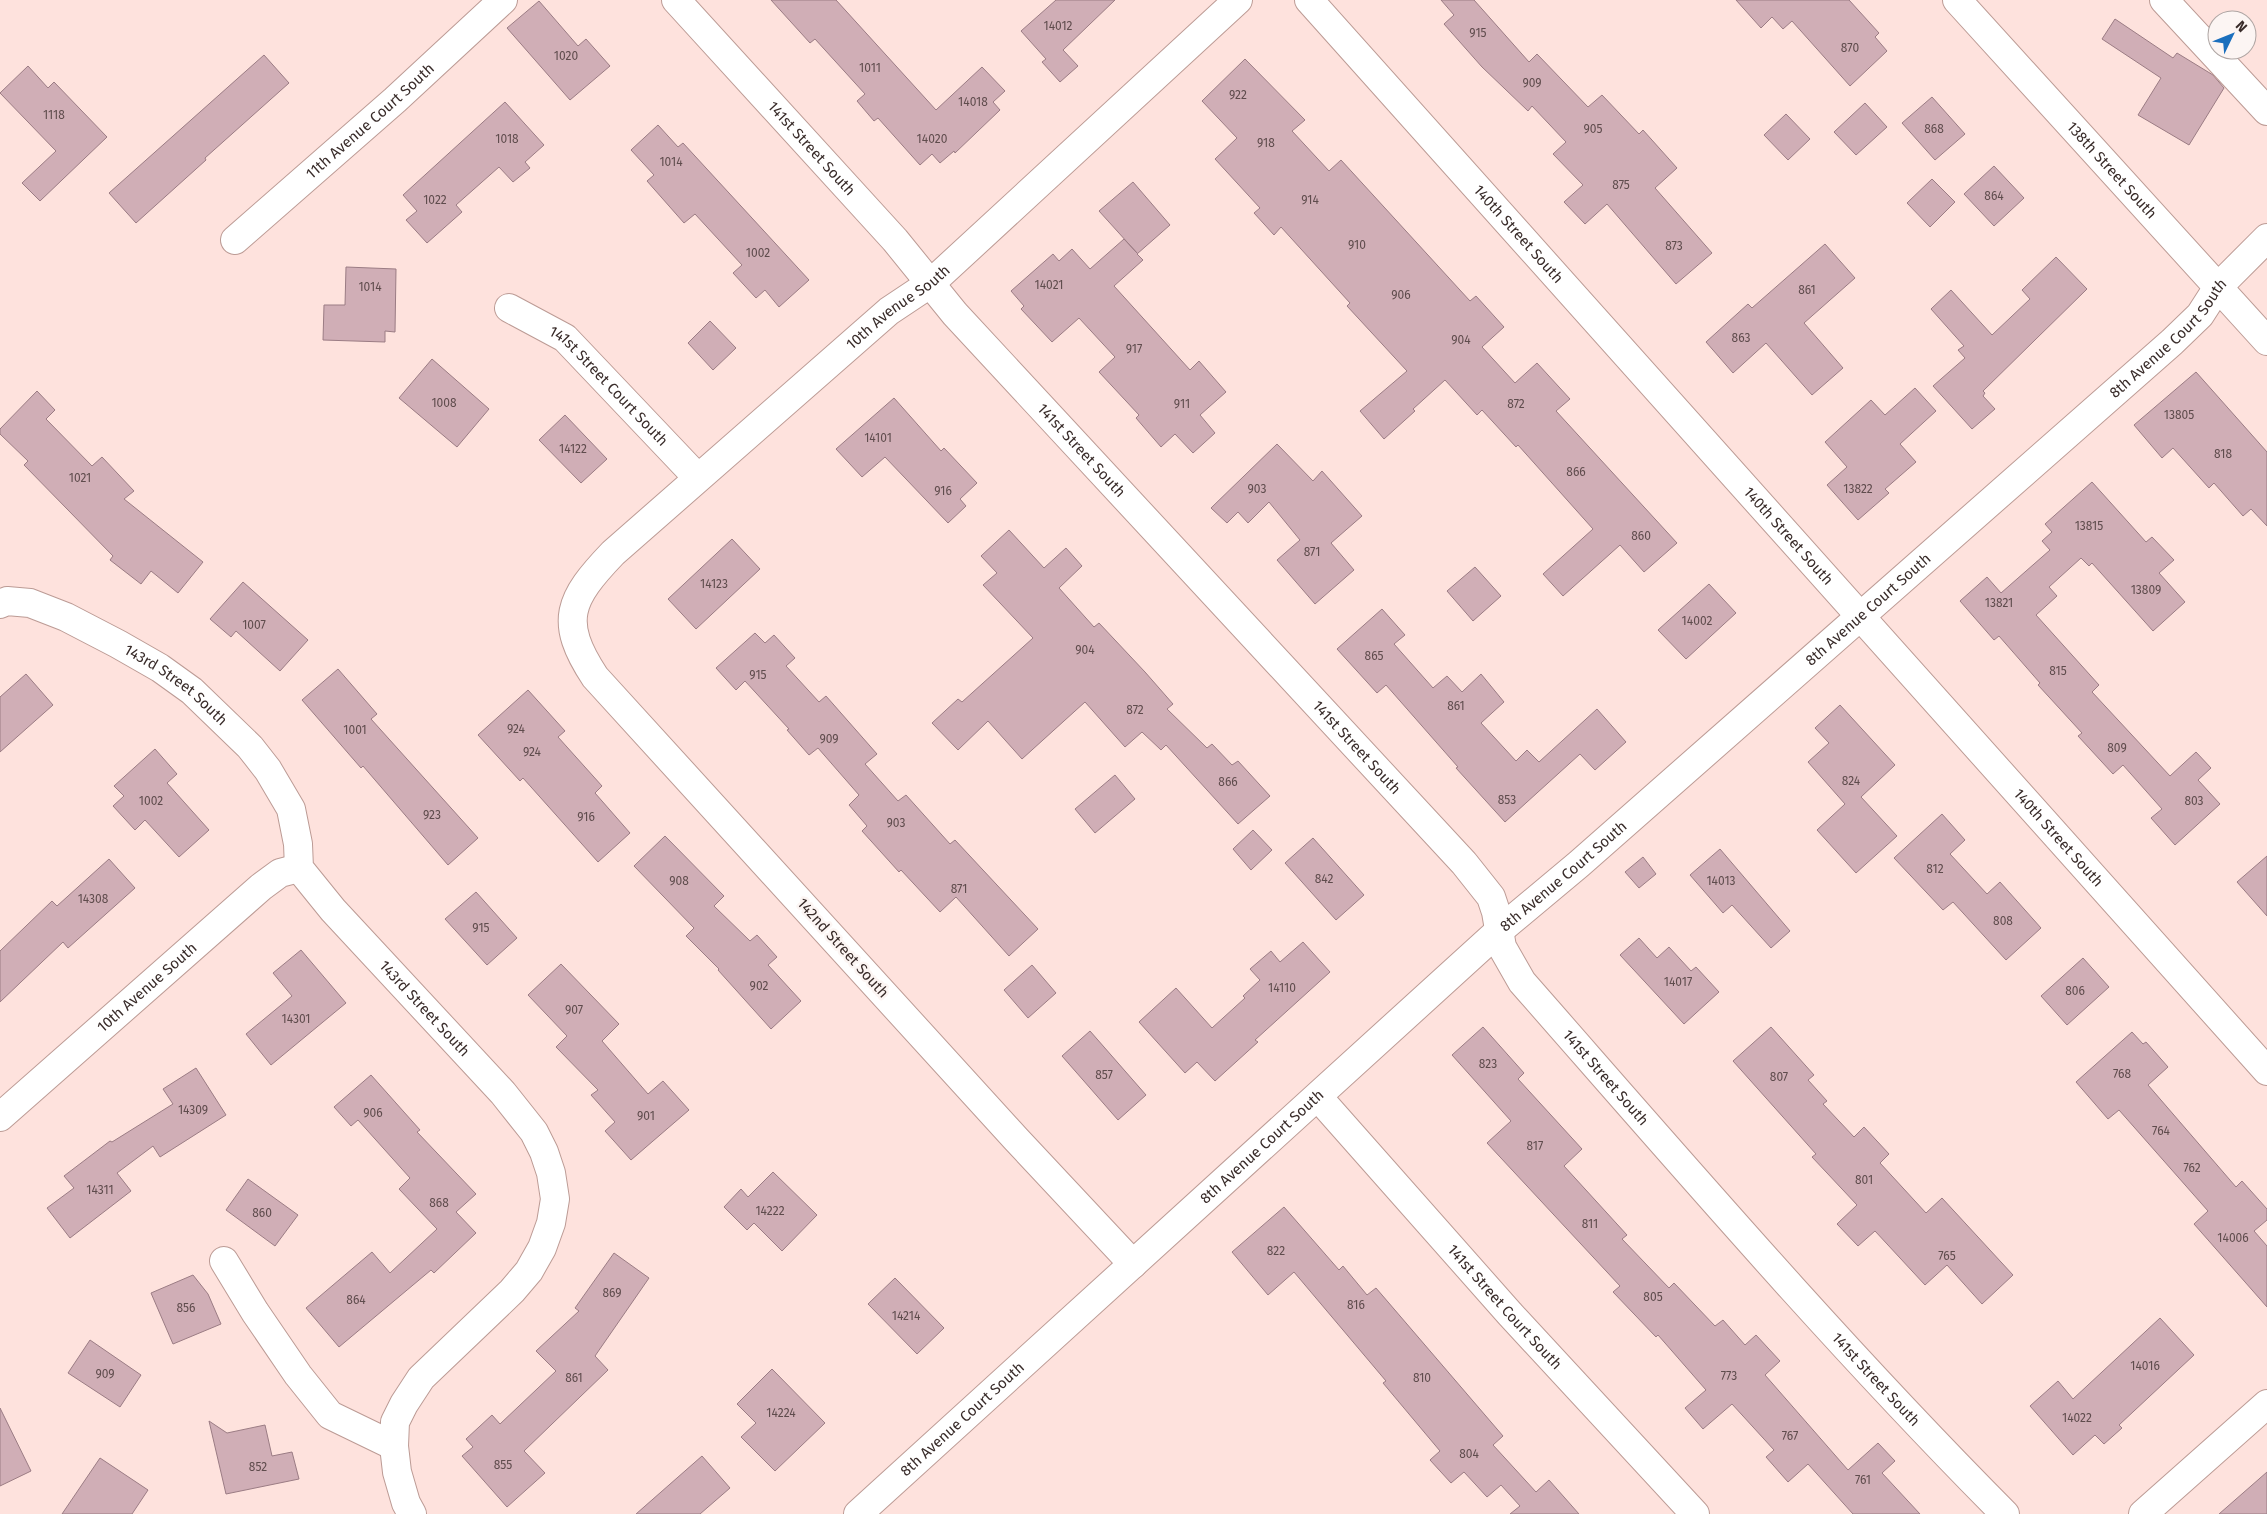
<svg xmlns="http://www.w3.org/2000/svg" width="2267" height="1514" font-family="'Fira Sans',sans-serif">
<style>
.building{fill:#d0aeb6;stroke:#9b7c84}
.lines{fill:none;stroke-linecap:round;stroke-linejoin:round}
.minor-casing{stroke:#bc9b95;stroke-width:30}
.minor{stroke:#fff;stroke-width:28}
.labels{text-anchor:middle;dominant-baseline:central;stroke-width:5;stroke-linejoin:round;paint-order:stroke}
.number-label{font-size:12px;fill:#5f4c4d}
.street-label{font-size:15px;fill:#392c2a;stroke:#fcf5f3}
</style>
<rect width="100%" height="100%" fill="#fee2dd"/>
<!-- building -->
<g class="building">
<polygon points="771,0 836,0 936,110 982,67 1005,91 993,102 1000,110 955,153 954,151 940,163 932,154 920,165 878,118 874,121 857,101 865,94 815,39 810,43"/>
<polygon points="1056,0 1115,0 1063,50 1078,66 1060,82 1042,62 1046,59 1021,31"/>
<polygon points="1441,0 1474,0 1529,62 1537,54 1588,107 1602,95 1639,134 1643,130 1677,168 1655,188 1712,253 1676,284 1607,204 1585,224 1564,202 1583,185 1553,154 1566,142 1532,106 1528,111 1482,67 1444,24 1454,15"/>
<polygon points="1736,0 1849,0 1879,33 1875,37 1887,51 1850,86 1792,21 1783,29 1772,17 1761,28"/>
<polygon points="539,1 578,46 586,39 610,66 570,100 507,28"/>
<polygon points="2115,19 2173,58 2177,53 2213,75 2224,88 2189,145 2138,115 2161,78 2102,39"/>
<polygon points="264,55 289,83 205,158 206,160 136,223 109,193"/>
<polygon points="1245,59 1305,120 1292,131 1329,171 1341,160 1470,301 1476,296 1504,327 1482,347 1515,383 1537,363 1570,399 1556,411 1677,543 1644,572 1620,545 1563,596 1543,574 1593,529 1518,445 1516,447 1482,410 1477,415 1445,380 1413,409 1415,411 1384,439 1360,411 1407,371 1347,306 1350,303 1281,227 1274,235 1254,213 1260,208 1215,159 1237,138 1202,101"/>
<polygon points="28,66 48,88 54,82 107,137 40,201 22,183 56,151 0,93"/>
<polygon points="1932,97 1965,134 1935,160 1902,123"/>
<polygon points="505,102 544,145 525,162 530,168 513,182 499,167 456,205 462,212 427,243 406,220 417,211 403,195"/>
<polygon points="1865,103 1887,127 1856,155 1834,132"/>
<polygon points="1786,114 1810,139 1788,160 1764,135"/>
<polygon points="658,125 678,147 683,143 809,280 779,307 765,290 756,298 733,273 742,265 695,214 684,223 647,181 654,175 631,150"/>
<polygon points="1994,166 2024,198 1994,226 1964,194"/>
<polygon points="1932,179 1955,202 1930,227 1907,203"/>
<polygon points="1133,182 1170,225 1137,254 1143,260 1114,286 1190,370 1199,361 1226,392 1200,415 1215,433 1193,453 1175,434 1161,447 1136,418 1139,415 1099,372 1115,357 1079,318 1052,342 1021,309 1024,306 1011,291 1053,254 1059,261 1072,249 1090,269 1124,239 1137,253 1099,211"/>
<polygon points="1825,244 1855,278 1804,323 1843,368 1812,395 1766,343 1733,373 1706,342 1748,304 1752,308"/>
<polygon points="2056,257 2087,289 1983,391 1985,393 1983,396 1995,409 1972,429 1933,386 1965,358 1958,350 1964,346 1931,309 1951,290 1992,335 2030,299 2022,290"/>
<polygon points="346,267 396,269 395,332 385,331 385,342 323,340 324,305 345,305"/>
<polygon points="710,321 736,348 713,370 688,343"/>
<polygon points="432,359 489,409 457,447 399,398"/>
<polygon points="2196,372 2267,452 2267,526 2251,509 2243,516 2214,483 2209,488 2173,448 2162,458 2134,425"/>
<polygon points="1915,388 1936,411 1900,444 1916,462 1885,489 1889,493 1858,520 1827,485 1847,467 1825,442 1871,400 1885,415"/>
<polygon points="37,391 55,410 46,419 92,466 102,457 134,491 124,499 203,562 178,593 151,571 141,584 110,560 113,556 24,465 28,461 0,434 0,429"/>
<polygon points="894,398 941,451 944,448 977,483 960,499 966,506 948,523 885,457 862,477 836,449"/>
<polygon points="565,415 607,459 581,483 539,440"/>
<polygon points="1277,444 1313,481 1322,471 1362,516 1331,543 1354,570 1315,604 1277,560 1300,540 1269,502 1248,523 1238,512 1227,523 1211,508"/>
<polygon points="2092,482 2146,542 2152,537 2174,560 2159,573 2185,602 2153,631 2092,563 2089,566 2081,558 2049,587 2057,596 2036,615 2099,685 2092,692 2170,776 2196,752 2211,768 2198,780 2220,804 2175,845 2151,818 2162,809 2123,765 2113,774 2078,736 2082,733 2038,685 2040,683 1999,636 1994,640 1960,601 1987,577 2001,593 2050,550 2042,541 2052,532 2045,524"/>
<polygon points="1009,530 1044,568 1066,548 1082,566 1059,588 1094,627 1099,623 1145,672 1173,704 1167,709 1207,748 1212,744 1232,765 1238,761 1270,796 1238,824 1166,745 1161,750 1142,732 1125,747 1085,702 1022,759 988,721 958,750 932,723 958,699 962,702 1033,638 983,585 997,573 981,556"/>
<polygon points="732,539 760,569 696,629 668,599"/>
<polygon points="1475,567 1501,596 1473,621 1447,591"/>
<polygon points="243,582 308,640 280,671 236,631 231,637 210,619"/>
<polygon points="1709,584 1736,613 1686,659 1658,630"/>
<polygon points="1382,609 1405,635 1394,644 1433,688 1447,676 1462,692 1481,674 1504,702 1481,723 1516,761 1527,750 1539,762 1597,709 1626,742 1595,770 1580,754 1505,822 1456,768 1458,767 1386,685 1377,693 1337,649"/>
<polygon points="755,633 765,643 774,635 795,658 786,666 819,702 826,696 877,754 865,764 898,801 906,795 950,844 955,840 1038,929 1009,956 956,897 940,912 901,870 899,872 862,831 867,826 849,805 859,795 818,748 809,755 787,730 789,729 745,681 736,690 716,668"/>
<polygon points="338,669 377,714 371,719 478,838 448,865 363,766 361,768 302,700"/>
<polygon points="26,674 53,705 0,752 0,697"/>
<polygon points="528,690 565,731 558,737 602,786 595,793 630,833 598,862 523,778 520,781 478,735"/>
<polygon points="1840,705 1895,765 1861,797 1897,836 1856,873 1817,830 1845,804 1808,762 1829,743 1815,728"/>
<polygon points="155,749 177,774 167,783 209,830 179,857 145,820 135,830 113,806 124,796 114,786"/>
<polygon points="1115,775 1135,799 1095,833 1075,809"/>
<polygon points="1942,814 1965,840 1950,854 1987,894 2000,882 2041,928 2006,960 1953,902 1943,910 1894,858"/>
<polygon points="1253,830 1272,850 1251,870 1233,849"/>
<polygon points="665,836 724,896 714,906 750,941 757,935 777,957 768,965 801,1001 771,1029 718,970 719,969 686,936 694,928 634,866"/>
<polygon points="1313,838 1364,895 1336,920 1285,863"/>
<polygon points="1720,849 1790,931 1771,948 1732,905 1723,913 1690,875"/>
<polygon points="2267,856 2267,916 2237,882"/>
<polygon points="1643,857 1656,874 1639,888 1625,872"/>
<polygon points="109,859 135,888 68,948 63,942 0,1002 0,951 52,901 57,906"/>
<polygon points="476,892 517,938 487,965 445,919"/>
<polygon points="1639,938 1657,958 1669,947 1691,971 1696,967 1719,992 1684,1024 1620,955"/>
<polygon points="1303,942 1330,972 1255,1040 1258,1042 1215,1081 1197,1062 1185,1073 1139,1022 1176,988 1212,1028 1245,998 1243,996 1260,980 1250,969 1271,951 1280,962"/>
<polygon points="301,950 346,1003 271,1065 246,1034 292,996 273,973"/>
<polygon points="2083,958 2109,987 2067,1025 2041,996"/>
<polygon points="561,964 619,1024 602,1041 648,1094 663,1081 689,1110 631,1160 605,1131 615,1122 591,1095 598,1090 556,1047 567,1036 528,995"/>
<polygon points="1032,965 1056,993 1028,1018 1004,990"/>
<polygon points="1483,1027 1524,1073 1518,1079 1582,1149 1564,1166 1627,1235 1622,1239 1669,1288 1674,1283 1715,1326 1723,1320 1745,1345 1756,1335 1780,1361 1765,1375 1848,1470 1878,1443 1895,1461 1882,1473 1920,1514 1853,1514 1808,1464 1788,1482 1766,1457 1774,1450 1732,1404 1703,1429 1685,1408 1706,1390 1658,1335 1656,1337 1613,1292 1620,1286 1487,1143 1511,1121 1452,1055"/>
<polygon points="1771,1027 1814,1075 1808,1080 1827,1101 1823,1104 1854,1137 1864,1127 1889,1154 1880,1163 1926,1213 1942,1198 2013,1275 1982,1304 1947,1265 1925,1285 1875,1231 1858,1246 1837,1224 1857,1205 1812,1157 1816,1154 1733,1061"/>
<polygon points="1090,1031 1146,1095 1118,1120 1062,1056"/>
<polygon points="2132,1032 2143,1044 2146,1042 2168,1067 2148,1085 2236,1187 2242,1181 2267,1209 2267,1220 2254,1231 2267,1246 2267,1307 2194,1224 2208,1211 2119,1110 2108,1119 2076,1082"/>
<polygon points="196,1068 226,1115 160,1157 153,1146 117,1173 131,1191 70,1238 47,1208 74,1188 64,1176 110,1141 112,1142 173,1104 163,1089"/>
<polygon points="371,1075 420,1130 417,1132 476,1194 456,1212 476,1233 434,1273 431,1270 339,1347 306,1308 372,1252 390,1273 437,1229 399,1189 410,1178 358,1120 351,1126 334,1107"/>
<polygon points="773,1172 817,1215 782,1251 754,1223 747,1230 724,1207 741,1189 748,1197"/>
<polygon points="248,1179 298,1215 275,1246 226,1210"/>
<polygon points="1284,1207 1339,1270 1343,1266 1367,1295 1376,1288 1503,1436 1493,1445 1536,1492 1549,1480 1579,1514 1510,1514 1520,1506 1501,1485 1487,1497 1464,1472 1451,1483 1430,1460 1440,1451 1383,1383 1386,1381 1294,1272 1268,1295 1232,1252"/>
<polygon points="614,1253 649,1278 595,1356 608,1370 524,1451 545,1473 507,1507 462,1456 473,1447 466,1439 492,1415 500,1424 556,1371 536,1351 579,1311 575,1308"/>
<polygon points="193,1275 208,1294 221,1324 173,1344 151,1293"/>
<polygon points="895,1278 944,1328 917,1354 868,1304"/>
<polygon points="2160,1318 2194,1355 2119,1425 2122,1428 2104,1444 2095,1435 2073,1455 2030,1406 2058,1381 2073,1399"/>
<polygon points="90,1340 141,1375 120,1407 68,1373"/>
<polygon points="772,1369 825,1423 775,1471 741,1437 756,1423 737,1404"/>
<polygon points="0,1408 31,1471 0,1486"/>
<polygon points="209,1421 227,1433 265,1425 272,1456 292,1452 299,1479 226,1494"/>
<polygon points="702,1456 730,1488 700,1514 636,1514"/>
<polygon points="100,1458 148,1490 132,1514 62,1514"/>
<polygon points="2267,1472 2267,1514 2219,1514"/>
</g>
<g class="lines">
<defs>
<g id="minor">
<path id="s1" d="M676,0L895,240L955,314L1464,863L1491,897L1496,912L1502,947L1522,982C1680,1162 1836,1344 2005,1514"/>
<path id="s2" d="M1309,0L2267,1071"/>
<path id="s3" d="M1957,0L2267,341"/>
<polyline points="2164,0 2267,111"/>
<path id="s4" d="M235,240L395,100L503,0"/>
<path id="s5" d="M509,308L565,338L697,477"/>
<path id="s6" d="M0,604L7,601L30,603L66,617L118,644L160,668L192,691L250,747L268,770L291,809L298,844L299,868L333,910L503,1093L534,1132L544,1152L551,1173L555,1199L551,1223L542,1248L529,1271L512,1291L421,1378L404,1404L395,1422L394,1446L397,1472L406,1503L412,1514"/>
<path id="s7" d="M1318,1097L1510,1314L1695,1514"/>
<path id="s8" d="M0,1117L261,887L280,873L299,868"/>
<polyline points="224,1261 255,1312 298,1375 330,1415 394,1446"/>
<path id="s9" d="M1133,1264L1016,1139L595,677C558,621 569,599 613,553L889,311L931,283L1238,0"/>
<path id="s10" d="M858,1514L1500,930L1579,864L2172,342L2200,315L2218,287L2267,238"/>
<polyline points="2143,1514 2267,1404"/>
</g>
</defs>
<!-- minor casing -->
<use href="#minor" class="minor-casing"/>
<!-- minor -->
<use href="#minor" class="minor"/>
</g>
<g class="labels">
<!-- number labels -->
<g class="number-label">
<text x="1058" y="26">14012</text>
<text x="1478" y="33">915</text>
<text x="1850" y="48">870</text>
<text x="566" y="56">1020</text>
<text x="870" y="68">1011</text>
<text x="1532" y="83">909</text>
<text x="1238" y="95">922</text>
<text x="973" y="102">14018</text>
<text x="54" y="115">1118</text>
<text x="1593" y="129">905</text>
<text x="1934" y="129">868</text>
<text x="507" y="139">1018</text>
<text x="932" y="139">14020</text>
<text x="1266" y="143">918</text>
<text x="671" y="162">1014</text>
<text x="1621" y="185">875</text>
<text x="1994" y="196">864</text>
<text x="435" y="200">1022</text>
<text x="1310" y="200">914</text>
<text x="1357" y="245">910</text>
<text x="1674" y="246">873</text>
<text x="758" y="253">1002</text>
<text x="1049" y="285">14021</text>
<text x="370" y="287">1014</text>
<text x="1807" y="290">861</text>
<text x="1401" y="295">906</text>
<text x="1741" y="338">863</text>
<text x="1461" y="340">904</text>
<text x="1134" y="349">917</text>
<text x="444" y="403">1008</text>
<text x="1182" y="404">911</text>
<text x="1516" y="404">872</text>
<text x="2179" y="415">13805</text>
<text x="878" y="438">14101</text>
<text x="573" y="449">14122</text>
<text x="2223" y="454">818</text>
<text x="1576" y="472">866</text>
<text x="80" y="478">1021</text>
<text x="1257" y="489">903</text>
<text x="1858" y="489">13822</text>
<text x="943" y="491">916</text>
<text x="2089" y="526">13815</text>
<text x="1641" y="536">860</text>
<text x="1312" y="552">871</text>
<text x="714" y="584">14123</text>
<text x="2146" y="590">13809</text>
<text x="1999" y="603">13821</text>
<text x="1697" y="621">14002</text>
<text x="254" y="625">1007</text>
<text x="1085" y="650">904</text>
<text x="1374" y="656">865</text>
<text x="2058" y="671">815</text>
<text x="758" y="675">915</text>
<text x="1456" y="706">861</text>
<text x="1135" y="710">872</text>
<text x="516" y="729">924</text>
<text x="355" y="730">1001</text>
<text x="829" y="739">909</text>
<text x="2117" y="748">809</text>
<text x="532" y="752">924</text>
<text x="1851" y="781">824</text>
<text x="1228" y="782">866</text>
<text x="1507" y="800">853</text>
<text x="151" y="801">1002</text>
<text x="2194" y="801">803</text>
<text x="432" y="815">923</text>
<text x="586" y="817">916</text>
<text x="896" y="823">903</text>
<text x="1935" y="869">812</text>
<text x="1324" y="879">842</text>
<text x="679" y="881">908</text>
<text x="1721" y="881">14013</text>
<text x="959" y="889">871</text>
<text x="93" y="899">14308</text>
<text x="2003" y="921">808</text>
<text x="481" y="928">915</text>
<text x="1678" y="982">14017</text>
<text x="759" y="986">902</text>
<text x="1282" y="988">14110</text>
<text x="2075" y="991">806</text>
<text x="574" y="1010">907</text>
<text x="296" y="1019">14301</text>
<text x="1488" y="1064">823</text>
<text x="2122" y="1074">768</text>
<text x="1104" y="1075">857</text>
<text x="1779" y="1077">807</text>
<text x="193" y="1110">14309</text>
<text x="373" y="1113">906</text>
<text x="646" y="1116">901</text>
<text x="2161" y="1131">764</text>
<text x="1535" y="1146">817</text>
<text x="2192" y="1168">762</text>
<text x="1864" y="1180">801</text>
<text x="100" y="1190">14311</text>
<text x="439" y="1203">868</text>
<text x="770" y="1211">14222</text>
<text x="262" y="1213">860</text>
<text x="1590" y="1224">811</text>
<text x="2233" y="1238">14006</text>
<text x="1276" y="1251">822</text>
<text x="1947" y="1256">765</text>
<text x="612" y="1293">869</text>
<text x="1653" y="1297">805</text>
<text x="356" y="1300">864</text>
<text x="1356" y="1305">816</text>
<text x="186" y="1308">856</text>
<text x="906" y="1316">14214</text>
<text x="2145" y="1366">14016</text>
<text x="105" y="1374">909</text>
<text x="1729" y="1376">773</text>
<text x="574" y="1378">861</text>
<text x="1422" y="1378">810</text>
<text x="781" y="1413">14224</text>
<text x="2077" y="1418">14022</text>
<text x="1790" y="1436">767</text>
<text x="1469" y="1454">804</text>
<text x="503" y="1465">855</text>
<text x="258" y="1467">852</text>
<text x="1863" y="1480">761</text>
</g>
<!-- street labels -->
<g class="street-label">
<text stroke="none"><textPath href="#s4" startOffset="180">11th Avenue Court South</textPath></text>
<text stroke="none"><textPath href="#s1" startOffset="201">141st Street South</textPath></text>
<text stroke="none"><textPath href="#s3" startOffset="230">138th Street South</textPath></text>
<text stroke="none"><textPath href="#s2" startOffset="314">140th Street South</textPath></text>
<text stroke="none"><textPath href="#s9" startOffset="1315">10th Avenue South</textPath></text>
<text stroke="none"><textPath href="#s10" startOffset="1761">8th Avenue Court South</textPath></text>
<text stroke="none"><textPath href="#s5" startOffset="128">141st Street Court South</textPath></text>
<text stroke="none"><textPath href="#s1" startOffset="606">141st Street South</textPath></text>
<text stroke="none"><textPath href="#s2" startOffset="719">140th Street South</textPath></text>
<text stroke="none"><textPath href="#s10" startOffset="1356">8th Avenue Court South</textPath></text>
<text stroke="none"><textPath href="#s6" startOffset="199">143rd Street South</textPath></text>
<text stroke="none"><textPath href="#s1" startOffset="1011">141st Street South</textPath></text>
<text stroke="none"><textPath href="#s2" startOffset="1124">140th Street South</textPath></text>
<text stroke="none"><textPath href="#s10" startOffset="951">8th Avenue Court South</textPath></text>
<text transform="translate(843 948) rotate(48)">142nd Street South</text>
<text stroke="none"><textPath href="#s8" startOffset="196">10th Avenue South</textPath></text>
<text stroke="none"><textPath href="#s6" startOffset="619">143rd Street South</textPath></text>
<text stroke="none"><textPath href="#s1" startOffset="1431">141st Street South</textPath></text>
<text stroke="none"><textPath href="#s10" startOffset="546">8th Avenue Court South</textPath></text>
<text stroke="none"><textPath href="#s7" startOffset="281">141st Street Court South</textPath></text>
<text stroke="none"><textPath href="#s1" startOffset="1836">141st Street South</textPath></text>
<text stroke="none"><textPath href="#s10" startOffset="141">8th Avenue Court South</textPath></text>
</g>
</g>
<!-- north arrow -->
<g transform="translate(2232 35) rotate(47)"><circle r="24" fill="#fcf5f3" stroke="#aea5a3"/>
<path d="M0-4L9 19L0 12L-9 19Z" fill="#1b6fbd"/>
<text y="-8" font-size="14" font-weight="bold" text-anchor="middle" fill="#392c2a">N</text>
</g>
</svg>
